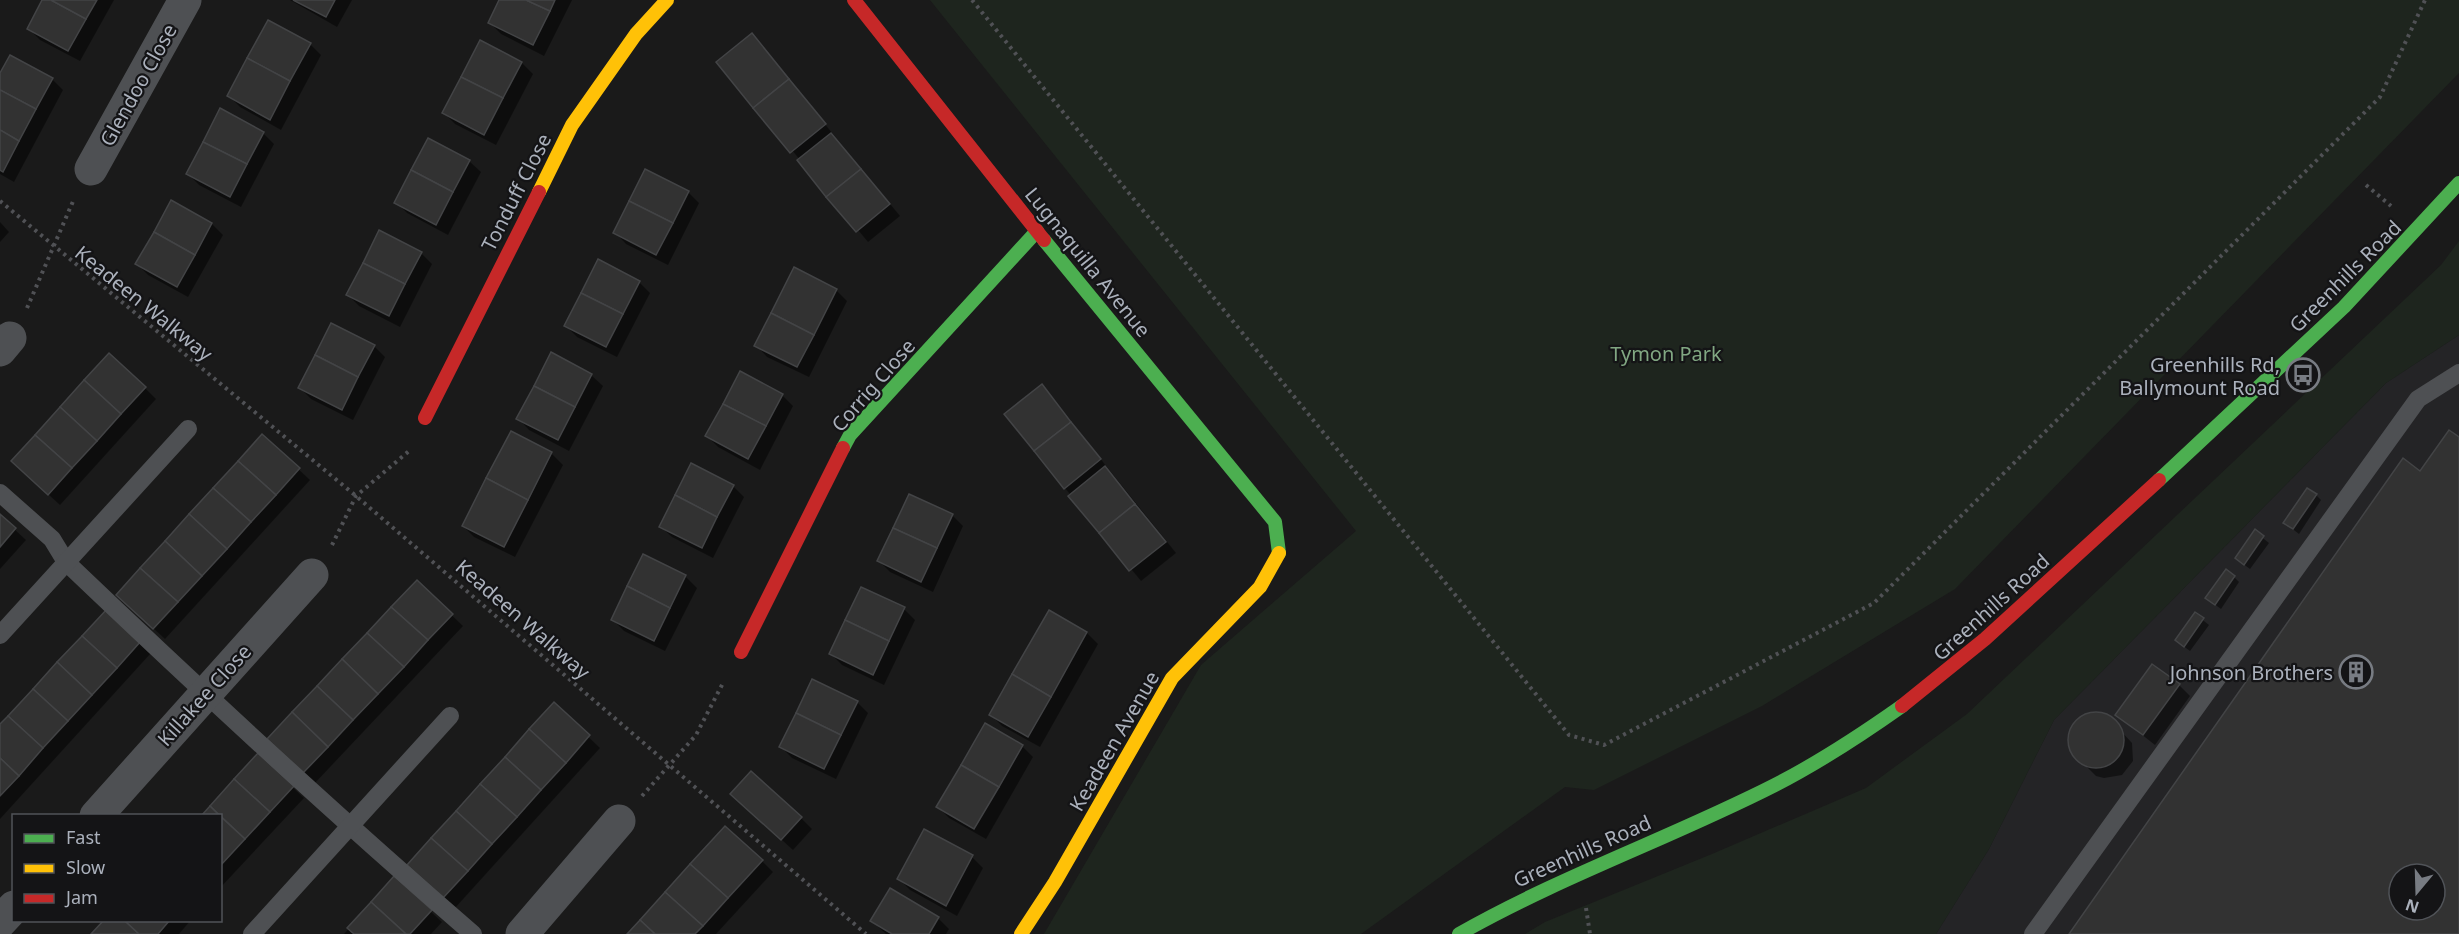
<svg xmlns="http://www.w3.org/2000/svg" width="2459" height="934" font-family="'Noto Sans',sans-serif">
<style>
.built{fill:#242426;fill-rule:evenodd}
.green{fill:#1e251e}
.shadow{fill:#0007}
.building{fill:#323232;stroke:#434446;stroke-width:1.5;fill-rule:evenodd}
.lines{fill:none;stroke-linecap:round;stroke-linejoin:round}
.path{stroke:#505155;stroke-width:4;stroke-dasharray:3 4.5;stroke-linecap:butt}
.lane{stroke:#4e5053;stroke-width:18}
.street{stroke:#4e5053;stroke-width:33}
.fast{stroke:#4caf50;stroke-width:14}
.slow{stroke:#ffc107;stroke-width:14}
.jam{stroke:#c62828;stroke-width:14}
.labels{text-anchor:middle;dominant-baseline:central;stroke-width:4.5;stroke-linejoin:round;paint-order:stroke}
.street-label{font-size:20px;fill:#abb1bc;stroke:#141416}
.park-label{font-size:20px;fill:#81a782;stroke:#141416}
.poi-label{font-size:20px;fill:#abb1bc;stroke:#141416;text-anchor:end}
</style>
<rect width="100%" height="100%" fill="#1a1a1a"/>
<!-- built -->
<path class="built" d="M2459,335V934H1936L1989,849L2054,720L2386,383ZM2399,874H2435V910H2399Z"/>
<!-- green -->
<g class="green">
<polygon points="930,0 2459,0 2459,73 1955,589 1762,706 1594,790 1565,787 1361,934 1044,934 1201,665 1356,531"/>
<polygon points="2459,241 2459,335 2386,383 2054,720 1989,849 1936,934 1525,934 1545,922 1712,854 1866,788 1967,714 2441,265"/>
</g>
<!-- shadow -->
<g class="shadow">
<polygon points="44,0 114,0 80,61 40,40 28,28"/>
<polygon points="290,0 352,0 337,27"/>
<polygon points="501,0 572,0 544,56 501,34 490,23"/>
<polygon points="752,35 900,216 868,242 719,62"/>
<polygon points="481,42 522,63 533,74 496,145 455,124 444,113"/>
<polygon points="310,44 321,55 281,130 240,107 229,96"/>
<polygon points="0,76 52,79 63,90 14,182 0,174"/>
<polygon points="263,133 274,144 241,207 199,185 188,174"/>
<polygon points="469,161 481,172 448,235 407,213 396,202"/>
<polygon points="646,171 688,192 699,203 668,265 626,244 615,232"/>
<polygon points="172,202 212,224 223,235 188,297 148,275 137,264"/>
<polygon points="0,222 9,232 0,242"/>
<polygon points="421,253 432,264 400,327 359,306 348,295"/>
<polygon points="639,282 650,293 617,357 577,337 566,326"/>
<polygon points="836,290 847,301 809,377 767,357 756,345"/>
<polygon points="374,346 385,357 353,420 311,399 300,388"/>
<polygon points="591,375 603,386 569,451 529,430 518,418"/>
<polygon points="1042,386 1176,553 1141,581 1065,488"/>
<polygon points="145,388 156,399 60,505 24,472"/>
<polygon points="782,395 793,406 760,470 718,447 707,436"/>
<polygon points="511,433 552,454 563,465 515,557 474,537 463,526"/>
<polygon points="263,436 310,480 165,639 129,606"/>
<polygon points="733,486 744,497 713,558 672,537 660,526"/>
<polygon points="2316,495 2321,500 2299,534 2285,523"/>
<polygon points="952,515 963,526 933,592 890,572 879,561"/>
<polygon points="0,516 26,540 0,569"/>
<polygon points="2255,532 2269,543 2250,569 2242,563"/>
<polygon points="644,556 685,576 697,588 665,651 624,631 612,619"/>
<polygon points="2234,577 2239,582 2221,609 2213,603"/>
<polygon points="417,582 463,626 315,783 280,750"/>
<polygon points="904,609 915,620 884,685 842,665 831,654"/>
<polygon points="1049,612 1087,633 1098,644 1040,747 1002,726 991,715"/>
<polygon points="2195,614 2209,625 2190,651 2182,645"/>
<polygon points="140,642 151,653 0,819 0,726"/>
<polygon points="2179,685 2190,696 2155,745 2117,715"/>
<polygon points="857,702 868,713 836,779 792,758 781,747"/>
<polygon points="554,704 600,748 455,908 420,876"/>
<polygon points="2100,714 2108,717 2132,743 2133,761 2122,775 2104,778 2096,776 2072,752 2070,736 2077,722 2084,717"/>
<polygon points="1022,746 1033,757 986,839 949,818 938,807"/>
<polygon points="258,755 304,798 220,888 220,816 202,816"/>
<polygon points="743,805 801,818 812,829 793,850"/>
<polygon points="972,857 983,868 957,916 910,890 899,879"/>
<polygon points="762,861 773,872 716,934 629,934"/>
<polygon points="394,878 442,922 431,934 344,934"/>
<polygon points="938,918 949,929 946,934 886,934 872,921"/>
<polygon points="106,920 191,920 179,934 93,934"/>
</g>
<!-- building -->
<g class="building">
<polygon points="42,0 51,0 86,19 68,51 27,29"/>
<polygon points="51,0 97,0 86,19"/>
<polygon points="293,0 335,0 326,17"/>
<polygon points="499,0 526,0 550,11 533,45 488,23"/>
<polygon points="526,0 555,0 550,11"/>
<polygon points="268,20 311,43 290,81 247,58"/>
<polygon points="752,33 789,79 753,108 716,62"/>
<polygon points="480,40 522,62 503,98 461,77"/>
<polygon points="10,55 53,78 36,109 0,90 0,73"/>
<polygon points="247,58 290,81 270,120 227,96"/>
<polygon points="461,77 503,98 484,135 442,113"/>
<polygon points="789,79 826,124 790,153 753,108"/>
<polygon points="0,90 36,109 19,141 0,130"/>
<polygon points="220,108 264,132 247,164 203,142"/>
<polygon points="0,130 19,141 3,172 0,170"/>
<polygon points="831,133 861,169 826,197 797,160"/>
<polygon points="428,138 470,160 453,192 411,170"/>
<polygon points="203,142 247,164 230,197 186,174"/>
<polygon points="645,169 689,191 673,223 629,201"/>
<polygon points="861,169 890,204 856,232 826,197"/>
<polygon points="411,170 453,192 436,225 394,203"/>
<polygon points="171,200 212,223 195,255 154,232"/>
<polygon points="629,201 673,223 656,255 613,233"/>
<polygon points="379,230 422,252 405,284 363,263"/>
<polygon points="154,232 195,255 177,287 135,264"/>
<polygon points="598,259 640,281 623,314 581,293"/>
<polygon points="363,263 405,284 389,316 346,295"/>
<polygon points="794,267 837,289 814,335 771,313"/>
<polygon points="581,293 623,314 606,347 564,326"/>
<polygon points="771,313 814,335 797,367 754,346"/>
<polygon points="331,323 375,345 358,377 315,355"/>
<polygon points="551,352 592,374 575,407 534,386"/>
<polygon points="109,353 146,387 121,414 84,380"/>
<polygon points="315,355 358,377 342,410 298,388"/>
<polygon points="740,371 783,394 766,426 723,404"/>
<polygon points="84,380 121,414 97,441 60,407"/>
<polygon points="1042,384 1071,422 1034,451 1004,414"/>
<polygon points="534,386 575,407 558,440 516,419"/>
<polygon points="723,404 766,426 748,459 705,436"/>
<polygon points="60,407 97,441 72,468 35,435"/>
<polygon points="1071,422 1101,459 1064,489 1034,451"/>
<path d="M2449,430L2459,437V934H2069L2403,458L2420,471ZM2399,874H2435V910H2399Z"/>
<polygon points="511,431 552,452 528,500 486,478"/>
<polygon points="262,434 300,468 276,495 238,461"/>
<polygon points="35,435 72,468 48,495 11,461"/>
<polygon points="238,461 276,495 251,522 213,488"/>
<polygon points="691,463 734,485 717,517 675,495"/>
<polygon points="1105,466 1135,504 1099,533 1068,496"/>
<polygon points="486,478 528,500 504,547 462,526"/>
<polygon points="213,488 251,522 227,549 189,514"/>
<polygon points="2307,488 2317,494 2293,529 2283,523"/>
<polygon points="909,494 953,514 937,548 893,528"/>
<polygon points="675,495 717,517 702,548 659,527"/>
<polygon points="1135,504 1166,542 1129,571 1099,533"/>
<polygon points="0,514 16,528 0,547"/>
<polygon points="189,514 227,549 202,576 165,541"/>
<polygon points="893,528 937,548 921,582 877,561"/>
<polygon points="2255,529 2264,536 2244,565 2235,558"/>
<polygon points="165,541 202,576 178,602 140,568"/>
<polygon points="643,554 686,575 670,608 627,586"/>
<polygon points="140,568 178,602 153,629 116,595"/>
<polygon points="2226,569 2235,576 2215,605 2205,598"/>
<polygon points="417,580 453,614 428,640 391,607"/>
<polygon points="627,586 670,608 654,641 611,620"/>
<polygon points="861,587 905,607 889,641 845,620"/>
<polygon points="391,607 428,640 404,667 367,633"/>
<polygon points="107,609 141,641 117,668 82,636"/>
<polygon points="1049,610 1087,632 1051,697 1012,674"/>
<polygon points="2195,612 2204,618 2184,647 2175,640"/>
<polygon points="845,620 889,641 873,675 829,654"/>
<polygon points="367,633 404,667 378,694 342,659"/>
<polygon points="82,636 117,668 92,695 57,662"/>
<polygon points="342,659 378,694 353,720 317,686"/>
<polygon points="57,662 92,695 68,721 33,689"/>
<polygon points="2152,664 2180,684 2143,735 2115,715"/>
<polygon points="1012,674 1051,697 1028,737 989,715"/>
<polygon points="812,679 858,701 841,735 796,713"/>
<polygon points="317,686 353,720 328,747 292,712"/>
<polygon points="33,689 68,721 43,748 8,716"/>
<polygon points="554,702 590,735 566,763 529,729"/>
<polygon points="292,712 328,747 303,773 267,739"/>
<circle cx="2096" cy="740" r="28"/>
<polygon points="796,713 841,735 824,769 779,747"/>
<polygon points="8,716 43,748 19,776 0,758 0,724"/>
<polygon points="985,723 1023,745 999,787 961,765"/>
<polygon points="529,729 566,763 541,790 505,757"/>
<polygon points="258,753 294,786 270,812 234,779"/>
<polygon points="505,757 541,790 517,817 480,784"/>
<polygon points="0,758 19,776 0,796"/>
<polygon points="961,765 999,787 974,829 936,807"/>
<polygon points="751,771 802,817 781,840 730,794"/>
<polygon points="234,779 270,812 245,839 210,806"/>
<polygon points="480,784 517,817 492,844 456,811"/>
<polygon points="210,806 220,816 201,816"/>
<polygon points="456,811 492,844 468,871 431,838"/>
<polygon points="220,816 245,839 221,865 220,864"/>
<polygon points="725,826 763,860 728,898 690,864"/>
<polygon points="924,829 973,855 946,906 897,879"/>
<polygon points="431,838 468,871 443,898 407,865"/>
<polygon points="690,864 728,898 703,926 665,892"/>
<polygon points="394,876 432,910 410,934 406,934 371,902"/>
<polygon points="890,888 939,917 929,934 892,934 870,921"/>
<polygon points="665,892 703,926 695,934 655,934 640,920"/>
<polygon points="371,902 406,934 354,934 347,928"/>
<polygon points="104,920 124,920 139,934 91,934"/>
<polygon points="124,920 170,920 158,934 139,934"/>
<polygon points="640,920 655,934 627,934"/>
</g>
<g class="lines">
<!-- path -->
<g class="path">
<polyline points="972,0 1569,735 1604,745 1874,603 2380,97 2425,0"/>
<polyline points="2366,185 2391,206"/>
<polyline points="0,201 356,496 866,934"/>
<polyline points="27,308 74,199"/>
<polyline points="332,545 356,496 409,451"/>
<polyline points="642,796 696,735 723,683"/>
<polyline points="1586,908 1590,934"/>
</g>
<!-- lane -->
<g class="lane">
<path d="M0,493L52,539L66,562C199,689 334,814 473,934"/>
<polyline points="0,635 188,429"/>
<polyline points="252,934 450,716"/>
<polyline points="2033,934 2418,399 2459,373"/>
</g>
<!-- street -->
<g class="street">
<polyline points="91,169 185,0"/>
<polyline points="0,350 10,338"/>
<polyline points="96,816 312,575"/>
<polyline points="0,922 14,907"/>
<polyline points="522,934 619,821"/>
</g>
<!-- fast -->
<g class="fast">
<polyline points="1044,240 1275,522 1279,553"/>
<polyline points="843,448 850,435 1037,231"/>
<polyline points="2159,480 2344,307 2459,183"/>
<path d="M1459,934C1561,876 1671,838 1775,785C1820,762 1861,735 1902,706"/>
</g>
<!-- slow -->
<g class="slow">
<polyline points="539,192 572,125 636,34 667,0"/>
<polyline points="1021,934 1055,882 1172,678 1260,587 1279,553"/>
</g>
<!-- jam -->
<g class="jam">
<polyline points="854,0 1044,240"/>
<polyline points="425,418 539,192"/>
<polyline points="741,652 843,448"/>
<polyline points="1902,706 1985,639 2159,480"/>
</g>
</g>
<!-- icons -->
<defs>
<symbol id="bus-ring" viewBox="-11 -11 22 22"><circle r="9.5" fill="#141416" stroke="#787c83" stroke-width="1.5"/><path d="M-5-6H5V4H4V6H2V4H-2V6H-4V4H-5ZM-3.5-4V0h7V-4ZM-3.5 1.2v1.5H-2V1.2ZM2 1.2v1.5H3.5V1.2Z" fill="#787c83"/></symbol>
<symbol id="building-ring" viewBox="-11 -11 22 22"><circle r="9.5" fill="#141416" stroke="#787c83" stroke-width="1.5"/><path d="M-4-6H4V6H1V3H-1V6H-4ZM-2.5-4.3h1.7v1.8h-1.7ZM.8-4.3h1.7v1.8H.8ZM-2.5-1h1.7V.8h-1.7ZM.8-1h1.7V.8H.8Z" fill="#787c83"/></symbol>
</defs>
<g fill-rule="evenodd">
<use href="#bus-ring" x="2284" y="356" width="38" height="38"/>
<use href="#building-ring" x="2337" y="653" width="38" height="38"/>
</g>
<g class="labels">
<!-- street labels -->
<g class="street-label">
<text transform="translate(138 85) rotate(-61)">Glendoo Close</text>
<text transform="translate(516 192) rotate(-63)">Tonduff Close</text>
<text transform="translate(1088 262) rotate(51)">Lugnaquilla Avenue</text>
<text transform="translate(2345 276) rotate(-45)">Greenhills Road</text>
<text transform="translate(144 303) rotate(39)">Keadeen Walkway</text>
<text transform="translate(873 385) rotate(-49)">Corrig Close</text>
<text transform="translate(1991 607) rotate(-42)">Greenhills Road</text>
<text transform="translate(523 619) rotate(41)">Keadeen Walkway</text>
<text transform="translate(204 695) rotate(-48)">Killakee Close</text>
<text transform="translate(1114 741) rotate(-60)">Keadeen Avenue</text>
<text transform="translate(1582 851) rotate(-24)">Greenhills Road</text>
</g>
<!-- park labels -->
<g class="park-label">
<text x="1666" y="353">Tymon Park</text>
</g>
<!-- poi labels -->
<g class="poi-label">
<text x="2280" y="364">Greenhills Rd,<tspan x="2280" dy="23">Ballymount Road</tspan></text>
<text x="2333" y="672">Johnson Brothers</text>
</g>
</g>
<!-- legend -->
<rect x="12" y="814" width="210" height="108" fill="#141416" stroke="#505358" stroke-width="1.5"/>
<rect x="24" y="834" width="30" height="9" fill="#4caf50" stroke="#505358" stroke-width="1.5"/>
<text x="66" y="844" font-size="18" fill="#abb1bc">Fast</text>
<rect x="24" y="864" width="30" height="9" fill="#ffc107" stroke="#505358" stroke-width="1.5"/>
<text x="66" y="874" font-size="18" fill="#abb1bc">Slow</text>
<rect x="24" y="894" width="30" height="9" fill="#c62828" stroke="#505358" stroke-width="1.5"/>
<text x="66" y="904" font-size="18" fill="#abb1bc">Jam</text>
<!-- north arrow -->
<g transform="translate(2417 892) rotate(199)"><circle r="28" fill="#141416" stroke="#505358" stroke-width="1.5"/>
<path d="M0-4.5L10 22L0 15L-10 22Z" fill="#787c83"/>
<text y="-9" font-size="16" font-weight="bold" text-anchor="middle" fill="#abb1bc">N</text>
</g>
</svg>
